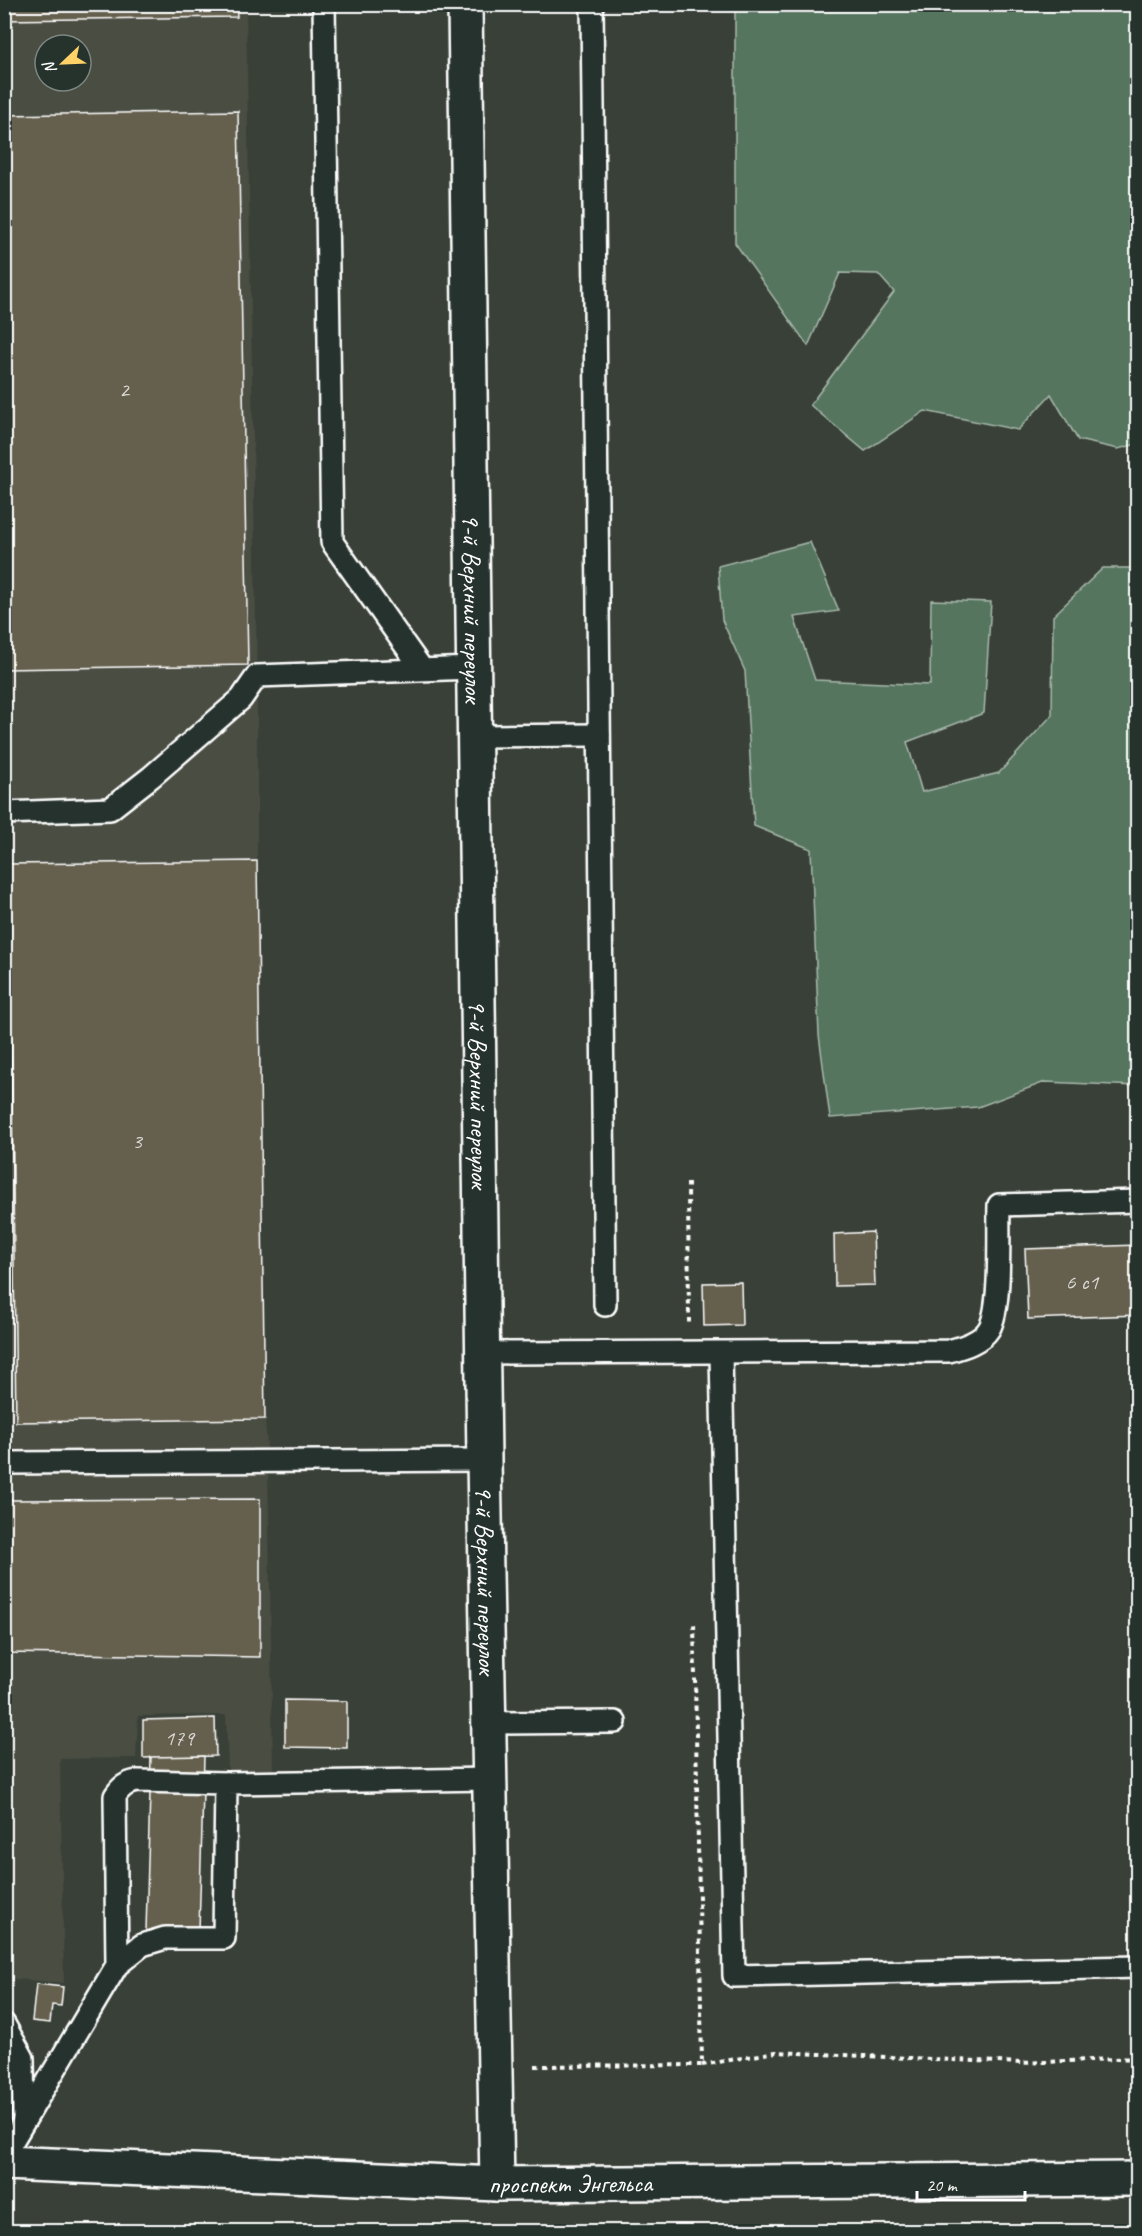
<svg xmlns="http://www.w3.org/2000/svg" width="1142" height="2236" font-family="Caveat,sans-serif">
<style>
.built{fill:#4a4d42;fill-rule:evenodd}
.green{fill:#55745e;stroke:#aabaae;stroke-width:1.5}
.building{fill:#655f4e;stroke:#fff;stroke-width:1.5}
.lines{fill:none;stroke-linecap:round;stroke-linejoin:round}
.service-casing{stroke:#fff;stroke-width:26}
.minor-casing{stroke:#fff;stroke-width:38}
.primary-casing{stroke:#fff;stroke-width:38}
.path{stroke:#fff;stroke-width:4;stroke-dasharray:4.5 4.5;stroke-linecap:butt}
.service{stroke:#26332d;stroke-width:21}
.minor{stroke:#26332d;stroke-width:33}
.primary{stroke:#26332d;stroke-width:33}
.labels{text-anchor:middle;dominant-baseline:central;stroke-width:6;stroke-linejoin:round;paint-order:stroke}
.number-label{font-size:22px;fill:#d8d7d3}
.street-label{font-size:26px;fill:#fff;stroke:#26332d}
</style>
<rect width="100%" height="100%" fill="#394037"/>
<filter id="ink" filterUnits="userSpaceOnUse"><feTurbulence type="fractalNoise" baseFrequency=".0167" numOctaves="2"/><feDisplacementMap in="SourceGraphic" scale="12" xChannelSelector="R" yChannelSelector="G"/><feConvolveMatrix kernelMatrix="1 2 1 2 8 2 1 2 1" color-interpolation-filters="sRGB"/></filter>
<g filter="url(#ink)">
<!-- built -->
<path class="built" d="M4,5H246L257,676V861L265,1419L268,1460L273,1772L228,1771L226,1715L138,1716L136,1758L60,1759L64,1983L4,1978ZM45,45H81V81H45Z"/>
<!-- green -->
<g class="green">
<polygon points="735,5 1137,5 1137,444 1118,449 1078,440 1051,394 1018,430 925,411 865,451 810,405 894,292 878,274 840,273 808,346 735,243"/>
<polygon points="810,542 839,611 794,617 815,680 930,685 931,600 991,602 984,713 907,742 922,792 999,773 1052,715 1053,616 1103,568 1137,568 1137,1086 1045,1082 978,1107 830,1118 819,1035 811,849 754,826 745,671 722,620 718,566"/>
</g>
<!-- building -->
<g class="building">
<polygon points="4,4 236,4 237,17 4,20"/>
<polygon points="238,111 248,665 4,669 4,115"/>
<polygon points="257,861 265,1419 16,1422 9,864"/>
<polygon points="873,1232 875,1285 835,1286 834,1234"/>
<polygon points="1138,1245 1138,1315 1028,1319 1025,1249"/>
<polygon points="741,1282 742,1325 704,1326 703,1283"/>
<polygon points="260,1499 260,1657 4,1653 4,1500"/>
<polygon points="285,1700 347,1701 347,1748 285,1747"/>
<polygon points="215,1718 216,1756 143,1758 143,1720"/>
<polygon points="204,1756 199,1931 146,1931 151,1757"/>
<polygon points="36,1984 63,1987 61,2006 52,2005 50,2023 32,2021"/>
</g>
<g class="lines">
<defs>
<g id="service">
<polyline points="324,4 332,542 422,669"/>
<polyline points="592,4 605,1305"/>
<polyline points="474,736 599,735"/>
<polyline points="4,813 110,809 151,777 241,699 257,676 473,668"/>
<path d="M483,1353L949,1351C963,1347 981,1342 989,1329C1002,1307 998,1233 999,1205L1138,1201"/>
<polyline points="721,1354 734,1976 1138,1967"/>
<polyline points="4,1463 484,1460"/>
<polyline points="489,1723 615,1722"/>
<path d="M117,1965L115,1796C121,1787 126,1783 137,1781L226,1783"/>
<polyline points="4,2024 23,2058 24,2121"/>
<polyline points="4,2155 117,1965 142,1945 165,1938 224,1938 226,1783 491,1779"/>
</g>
<g id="minor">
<path id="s1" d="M465,4L484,1460L497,2184"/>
</g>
<g id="primary">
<path id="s2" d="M4,2163L497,2184L1138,2179"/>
</g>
</defs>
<!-- service casing -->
<use href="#service" class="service-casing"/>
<!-- minor casing -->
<use href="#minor" class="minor-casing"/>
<!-- primary casing -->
<use href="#primary" class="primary-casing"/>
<!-- path -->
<g class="path">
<polyline points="688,1183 689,1323"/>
<polyline points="702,2065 776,2052 1021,2063 1138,2058"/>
<polyline points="535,2066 702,2065 694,1622"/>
</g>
<!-- service -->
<use href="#service" class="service"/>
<!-- minor -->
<use href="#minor" class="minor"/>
<!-- primary -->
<use href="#primary" class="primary"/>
</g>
</g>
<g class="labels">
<!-- number labels -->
<g class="number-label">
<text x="124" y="390">2</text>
<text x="137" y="1141">3</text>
<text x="1082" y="1282">6 с1</text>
<text x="179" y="1738">179</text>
</g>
<!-- street labels -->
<g class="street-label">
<text stroke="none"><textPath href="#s1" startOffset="604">9-й Верхний переулок</textPath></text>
<text stroke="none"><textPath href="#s1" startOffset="1090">9-й Верхний переулок</textPath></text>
<text stroke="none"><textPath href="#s1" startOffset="1576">9-й Верхний переулок</textPath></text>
<text stroke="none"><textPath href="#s2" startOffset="567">проспект Энгельса</textPath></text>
</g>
</g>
<!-- margin -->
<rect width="1142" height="2236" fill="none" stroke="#26332d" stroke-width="24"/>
<rect x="12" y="12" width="1118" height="2212" fill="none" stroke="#fff" stroke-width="2" filter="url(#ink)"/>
<!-- north arrow -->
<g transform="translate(63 63) rotate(247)"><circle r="28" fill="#26332d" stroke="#7d8581" stroke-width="1.5"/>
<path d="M0-4.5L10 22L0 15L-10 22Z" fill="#ffd166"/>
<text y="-9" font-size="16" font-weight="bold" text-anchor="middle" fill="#ffffff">N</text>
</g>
<!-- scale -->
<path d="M917 2191v9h108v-9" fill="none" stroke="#ffffff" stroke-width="3"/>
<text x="926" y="2191" font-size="18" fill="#ffffff" stroke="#26332d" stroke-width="4.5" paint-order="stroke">20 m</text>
</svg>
